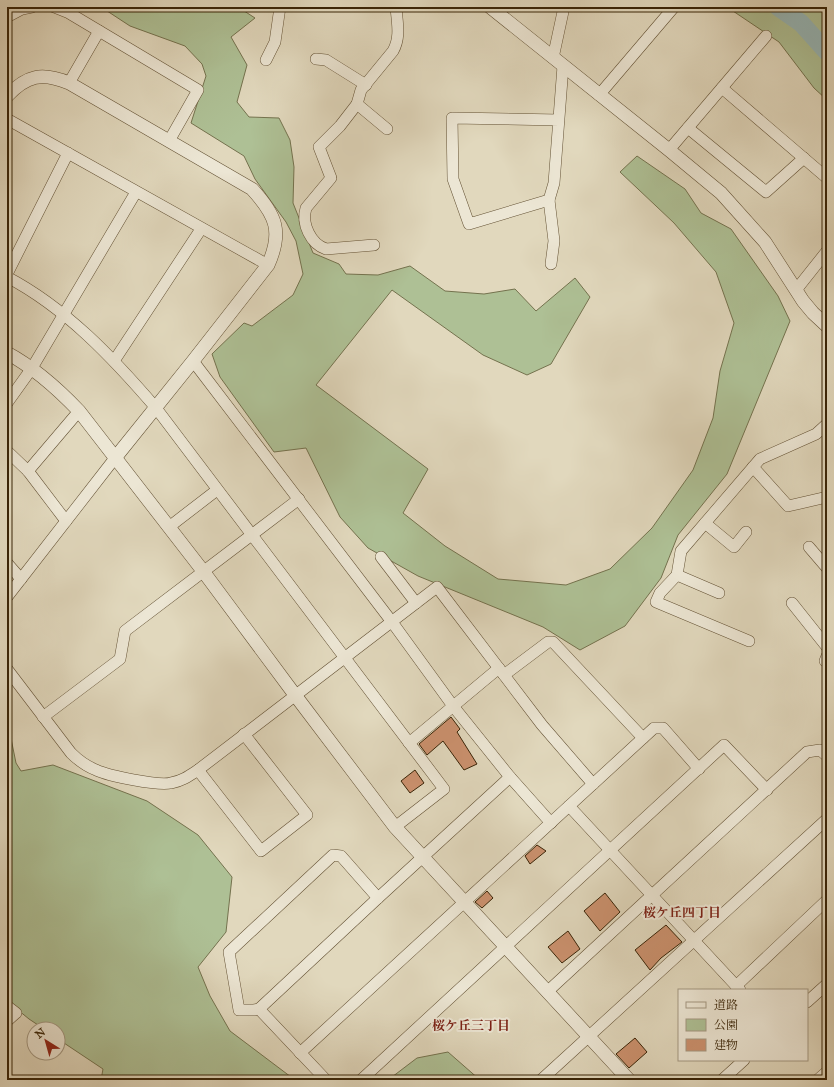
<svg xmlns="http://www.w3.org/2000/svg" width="834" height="1087" font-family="'IM FELL Great Primer','Noto Serif JP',serif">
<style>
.green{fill:#aec095;stroke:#74724e}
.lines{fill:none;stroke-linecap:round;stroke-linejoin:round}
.river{stroke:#97b8b9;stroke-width:18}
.building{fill:#cb916e;stroke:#392407}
.minor-casing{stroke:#635134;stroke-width:12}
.tertiary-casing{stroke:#635134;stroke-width:14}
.minor{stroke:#ece6d4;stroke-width:11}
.tertiary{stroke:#ece6d4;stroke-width:13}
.labels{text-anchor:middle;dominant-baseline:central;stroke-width:4;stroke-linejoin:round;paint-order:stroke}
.neighbourhood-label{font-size:13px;font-weight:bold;fill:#7a1f14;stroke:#ece6d4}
</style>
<rect width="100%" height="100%" fill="#e1d8bd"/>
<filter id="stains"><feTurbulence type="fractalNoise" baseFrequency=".005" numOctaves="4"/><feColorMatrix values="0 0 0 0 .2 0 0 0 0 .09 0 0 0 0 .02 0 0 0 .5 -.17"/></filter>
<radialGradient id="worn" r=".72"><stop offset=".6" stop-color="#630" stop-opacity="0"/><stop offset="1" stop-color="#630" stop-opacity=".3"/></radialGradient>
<!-- green -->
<g class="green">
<polygon points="101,7 194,7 195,8 238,7 255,18 231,37 247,65 237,102 249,117 279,118 290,140 294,167 293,203 313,253 339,264 346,274 378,275 410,266 445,291 484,294 515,289 536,311 575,278 590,297 551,364 527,375 483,355 392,290 316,385 428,469 403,513 445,546 498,579 566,585 610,569 652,528 693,470 713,418 720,371 734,323 716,272 674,223 620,172 637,156 685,189 701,213 731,229 778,296 790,321 727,474 678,535 661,578 625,626 580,650 543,627 418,576 368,548 340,517 306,448 274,452 220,377 212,354 244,323 252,326 293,295 303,274 296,241 286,222 255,179 244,156 191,123 206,76 202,64 185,46 130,26"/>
<polygon points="727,7 827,7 827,100 814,88 779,42"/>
<polygon points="7,719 16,763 21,771 53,765 147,801 198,835 232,877 226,932 198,967 210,996 230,1031 295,1080 101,1080 103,1069 58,1039 58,1029 44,1029 29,1019 7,1001"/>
<polygon points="448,1052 480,1080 388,1080 417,1058"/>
</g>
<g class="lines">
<!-- river -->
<polyline class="river" points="778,7 801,23 827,52"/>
</g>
<!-- building -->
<g class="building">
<polygon points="451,717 460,729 457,732 477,764 464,770 443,741 427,755 419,744"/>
<polygon points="415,770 424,783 410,793 401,781"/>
<polygon points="537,845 546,851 530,864 525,856"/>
<polygon points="487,891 493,898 482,908 475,902"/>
<polygon points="605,893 620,912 600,931 584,911"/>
<polygon points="666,925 682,942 661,958 650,970 635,950"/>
<polygon points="568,931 580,949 562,963 548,947"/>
<polygon points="635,1038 647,1052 629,1068 616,1054"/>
</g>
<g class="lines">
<defs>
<g id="minor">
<polyline points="54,7 69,13 198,90 169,141"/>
<polyline points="7,17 22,9 32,7"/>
<polyline points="553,58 564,7"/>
<polyline points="316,59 326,60 366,85"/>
<polyline points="266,60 275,42 280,7"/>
<polyline points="69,83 99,31"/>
<polyline points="722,88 827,178"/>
<polyline points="599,95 674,7"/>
<polyline points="357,104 387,129"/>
<polyline points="7,119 268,265"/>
<polyline points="559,120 452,118 453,179 469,224 549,200 554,183 563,66"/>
<polyline points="688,128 766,192 804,158"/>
<polyline points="669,150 766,36"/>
<polyline points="549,200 554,241 551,264"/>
<path d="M374,245L326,249C311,244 301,224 306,208L331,178L319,147L340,126L357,104L361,90L393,51C401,37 397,22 396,7"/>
<polyline points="7,274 68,153"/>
<path d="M7,277C66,308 113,358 156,408L444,789L395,827"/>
<polyline points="796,290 827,251"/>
<polyline points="114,361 201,229"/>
<polyline points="193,361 392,622 453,706 510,777 378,898 259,1009 326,1080"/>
<polyline points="7,403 32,368 136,192"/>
<polyline points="7,451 28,471 66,521"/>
<polyline points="753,467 788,506 827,497"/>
<polyline points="28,471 79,411"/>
<polyline points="705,523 734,547 746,532"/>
<polyline points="169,527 217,490"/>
<polyline points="809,547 827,568"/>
<polyline points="381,557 416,603"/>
<polyline points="7,563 21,579"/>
<polyline points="677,575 719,593"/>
<polyline points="7,597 115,458"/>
<polyline points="792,603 827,647"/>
<polyline points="749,641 656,602 660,593 677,575 681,551 760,459 816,434 827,424"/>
<polyline points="825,661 827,656"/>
<path d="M7,669L71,753C78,760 86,766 96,770C109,776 158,786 171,783C182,781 189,776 198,770L437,587L542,725L593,784"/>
<polyline points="504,675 548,642 553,642 643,738"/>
<polyline points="43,717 120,659 125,631 299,499"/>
<polyline points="409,743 499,668"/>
<polyline points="198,770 261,851 307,815 244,734"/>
<polyline points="510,777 551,823"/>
<polyline points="569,806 740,990"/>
<polyline points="736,986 827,900"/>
<polyline points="547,992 807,752 820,750 827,756"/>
<polyline points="807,1002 827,984"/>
<polyline points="7,1006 16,1013 7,1021"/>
<polyline points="259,1009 254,1010 239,1010 229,952 333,855 341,856 378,898"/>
<polyline points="300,1053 654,728 663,728 699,769"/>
<polyline points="361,1080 724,745 767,790"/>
<polyline points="541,1080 827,819"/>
<polyline points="722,1080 744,1060"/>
</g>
<g id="tertiary">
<polyline points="490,7 669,150 721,193 765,242 803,301 813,313 827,326"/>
<path d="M7,96C27,75 42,72 69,83L252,189C276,215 283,232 268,265L193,361L115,458"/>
<path d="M7,353C35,368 57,388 79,411L203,571L295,695L395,827L629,1080"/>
<polyline points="819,1080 827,1073"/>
</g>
</defs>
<!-- minor casing -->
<use href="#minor" class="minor-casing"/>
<!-- tertiary casing -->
<use href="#tertiary" class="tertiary-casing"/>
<!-- minor -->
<use href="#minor" class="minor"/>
<!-- tertiary -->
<use href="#tertiary" class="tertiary"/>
</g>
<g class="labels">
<!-- neighbourhood labels -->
<g class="neighbourhood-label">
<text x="682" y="913">桜ケ丘四丁目</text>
<text x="471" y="1026">桜ケ丘三丁目</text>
</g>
</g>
<!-- margin -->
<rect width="834" height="1087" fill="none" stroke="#e1d8bd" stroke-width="24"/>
<rect x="8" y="8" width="818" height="1071" fill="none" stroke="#392407" stroke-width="2"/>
<rect x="12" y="12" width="810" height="1063" fill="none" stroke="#392407"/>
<!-- legend -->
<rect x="678" y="989" width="130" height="72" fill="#ece6d4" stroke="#a49882"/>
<rect x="686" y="1002" width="20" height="6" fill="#ece6d4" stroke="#a49882"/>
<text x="714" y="1009" font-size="12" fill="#392407">道路</text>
<rect x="686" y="1019" width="20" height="12" fill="#aec095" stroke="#a49882"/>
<text x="714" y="1029" font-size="12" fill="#392407">公園</text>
<rect x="686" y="1039" width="20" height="12" fill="#cb916e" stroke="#a49882"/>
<text x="714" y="1049" font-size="12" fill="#392407">建物</text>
<!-- north arrow -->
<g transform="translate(46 1041) rotate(323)"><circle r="19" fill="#ece6d4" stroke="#a49882"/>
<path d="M0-3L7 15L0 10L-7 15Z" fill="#8f2418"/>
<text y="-6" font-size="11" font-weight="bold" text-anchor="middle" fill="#392407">N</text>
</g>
<rect width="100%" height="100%" filter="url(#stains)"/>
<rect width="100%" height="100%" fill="url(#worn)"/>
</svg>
